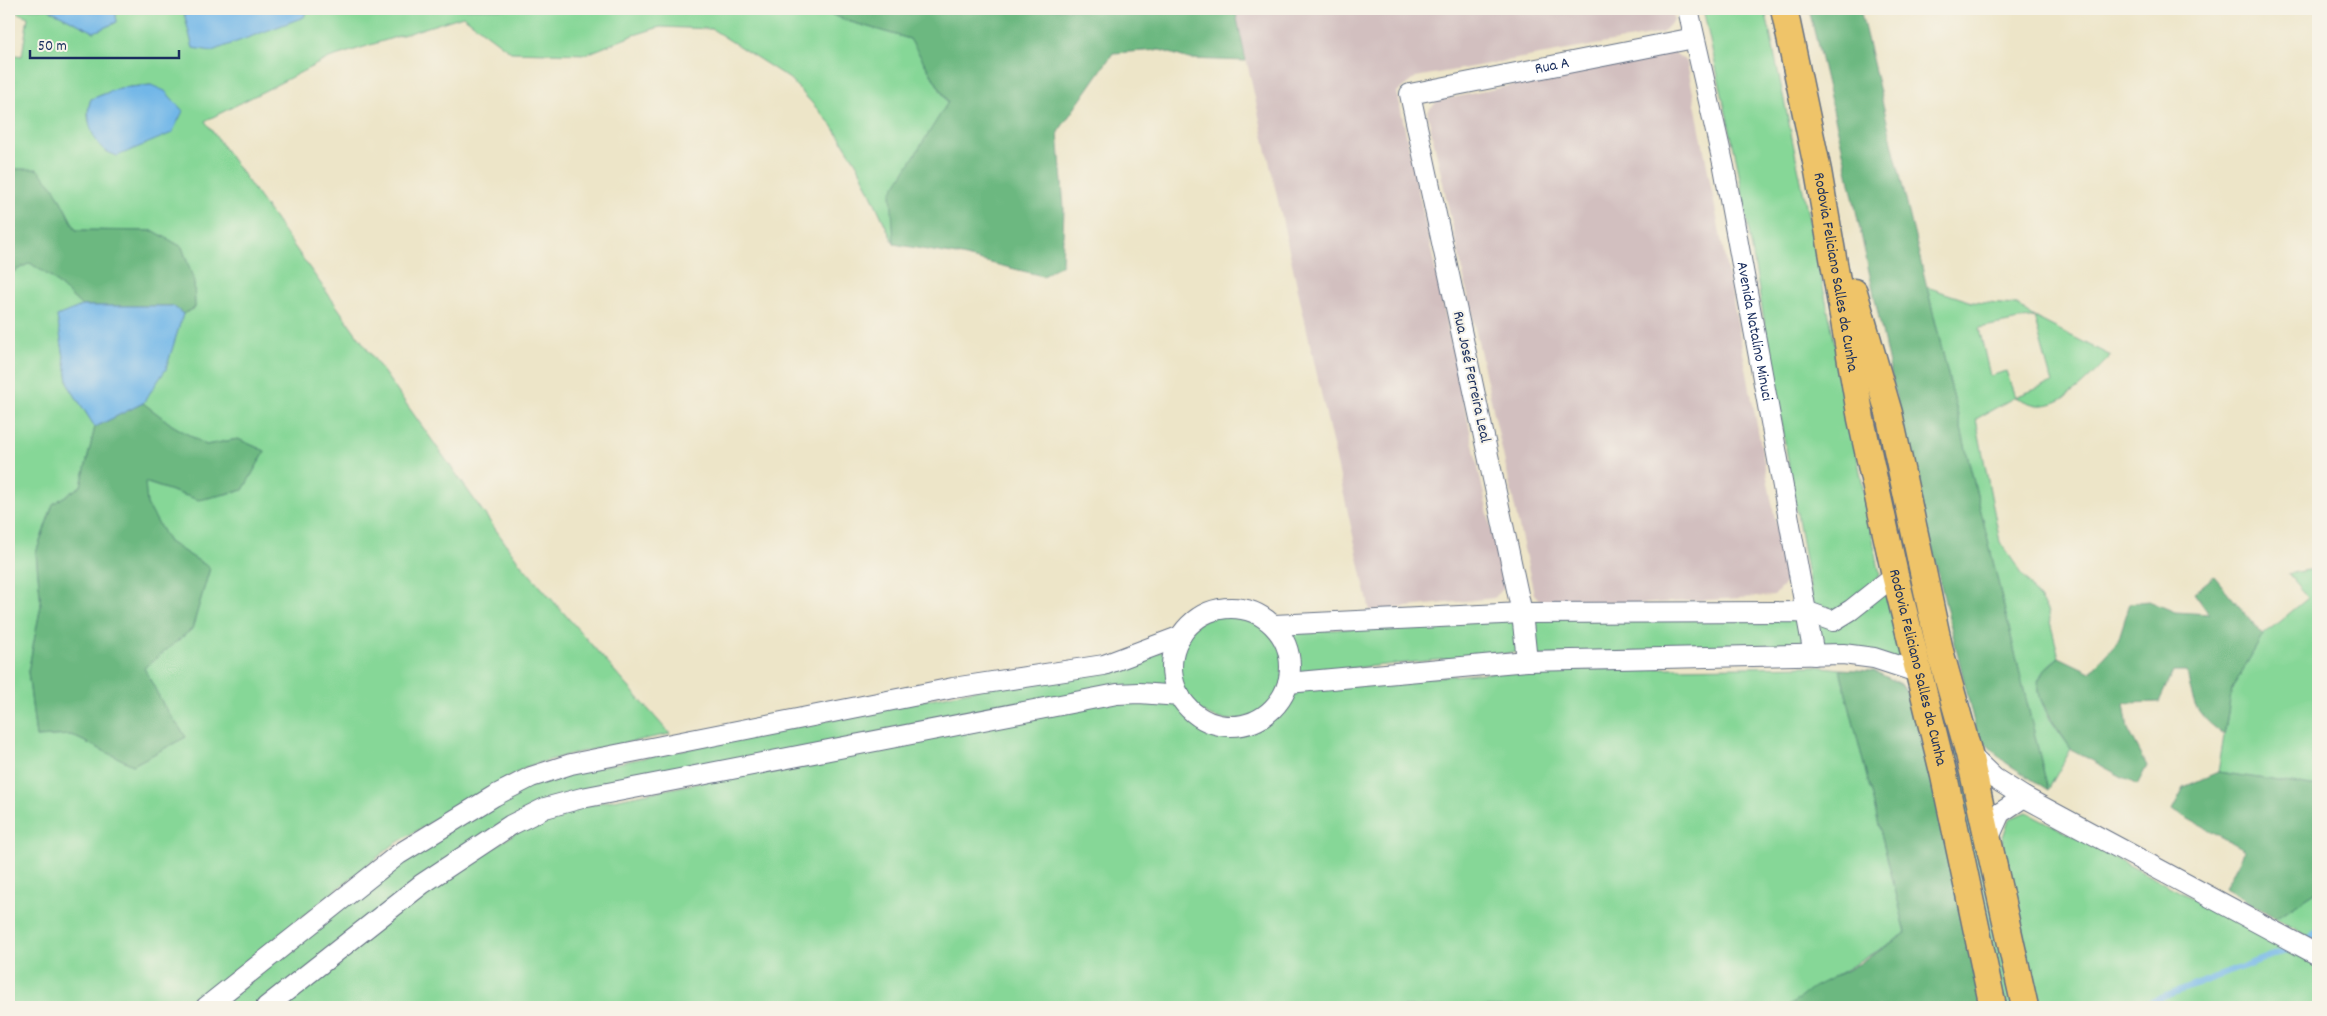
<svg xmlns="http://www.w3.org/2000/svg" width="2327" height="1016" font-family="Dekko,sans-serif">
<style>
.industrial{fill:#d2bfbf}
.green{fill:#86d797;stroke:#50837a;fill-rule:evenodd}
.forest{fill:#6cb880;stroke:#44746f}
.water{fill:#72b7e8;stroke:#4673a3}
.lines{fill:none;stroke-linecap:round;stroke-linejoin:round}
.stream{stroke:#72b7e8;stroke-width:6}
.minor-casing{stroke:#646f83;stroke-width:22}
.major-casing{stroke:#646f83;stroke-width:29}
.minor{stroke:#fff;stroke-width:20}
.major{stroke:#efc469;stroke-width:26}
.labels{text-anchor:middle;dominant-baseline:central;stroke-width:4;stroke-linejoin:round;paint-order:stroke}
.street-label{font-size:16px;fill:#1b2f5e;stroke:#f7f3e8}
</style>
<rect width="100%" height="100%" fill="#f7f3e8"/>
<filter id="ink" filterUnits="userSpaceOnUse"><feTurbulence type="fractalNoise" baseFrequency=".02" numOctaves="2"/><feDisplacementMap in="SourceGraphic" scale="10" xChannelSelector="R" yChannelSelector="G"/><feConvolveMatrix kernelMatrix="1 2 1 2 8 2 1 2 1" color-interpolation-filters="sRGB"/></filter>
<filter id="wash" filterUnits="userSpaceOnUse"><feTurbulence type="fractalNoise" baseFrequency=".0096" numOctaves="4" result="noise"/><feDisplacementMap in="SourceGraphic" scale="20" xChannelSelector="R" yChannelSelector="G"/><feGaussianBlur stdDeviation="1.12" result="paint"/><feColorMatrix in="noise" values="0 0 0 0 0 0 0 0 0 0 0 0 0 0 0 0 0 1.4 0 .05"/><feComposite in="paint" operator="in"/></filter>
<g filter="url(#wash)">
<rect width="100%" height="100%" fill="#ede5c8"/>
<!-- industrial -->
<g class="industrial">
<polygon points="1235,9 1672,9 1674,20 1662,33 1416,77 1397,92 1504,588 1494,598 1370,611"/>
<polygon points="1672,51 1687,62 1787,581 1774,596 1548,609 1534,594 1427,111 1438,101"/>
</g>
<!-- green -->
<g class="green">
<path d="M9,9H48L94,32L117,22L115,9H183L193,48L304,17L307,9H817L851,22L910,39L948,103L892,193L894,244L858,166L832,125L790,79L712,29L660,27L634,35L587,54L511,52L463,16L329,58L205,121L518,561L670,734L571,754L529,766L490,787L393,845L188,1007H9V274L30,263L51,277L82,306L57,316L69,386L95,427L81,486L53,504L36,553L41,605L28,672L36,737L71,735L133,765L186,737L164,706L144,668L192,629L210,568L169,542L147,504L144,482L199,500L243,490L265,451L238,439L206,445L172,425L143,403L166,369L183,314L195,308L194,281L182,247L154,231L76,230L54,188L37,170L9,169V54L22,56L28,17ZM151,85L103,149C92,131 83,120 91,99L120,88Z"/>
<polygon points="1703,9 1765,9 1839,363 1880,575 1847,606 1829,615 1813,606 1737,162"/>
<path d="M1927,287L1972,302L2017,305L2034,317L2111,356C2093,373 2066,408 2037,405C2030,404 2022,400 2015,397L1976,419L2000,542L2047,610L2059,657C2051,663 2040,671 2039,681C2035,704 2059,731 2071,749L2048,790ZM2034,317L2052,383L2015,397L2006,371L1990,376L1979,328Z"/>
<polygon points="1884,431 2018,1007 2001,1007 1877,432"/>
<polygon points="2318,568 2318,787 2218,772 2232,689 2263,635 2308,598 2288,574"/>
<polygon points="1886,587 1904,662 1820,652 1815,618"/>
<circle cx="1231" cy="666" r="54"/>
<polygon points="1516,617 1521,652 1301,673 1296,669 1294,649 1286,633"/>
<polygon points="1532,617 1799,618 1806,646 1534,656"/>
<polygon points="1169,650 1167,663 1171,689 544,804 260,1007 219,1007 401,858 531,781"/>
<path d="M1815,666L1840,669L1906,933C1867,959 1825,979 1788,1007H277L426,890L548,813L1120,699L1177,701C1212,745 1268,740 1292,688L1528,670Z"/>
<polygon points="2027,812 2318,964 2318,1007 2038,1007 2002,840 2009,819"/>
<polygon points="2318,890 2318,942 2276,918"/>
</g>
<!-- forest -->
<g class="forest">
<polygon points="817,9 1235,9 1246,61 1189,59 1160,50 1113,53 1058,132 1064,208 1062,264 1043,276 962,256 894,244 891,193 948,102 910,39 851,22"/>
<polygon points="1809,9 1860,9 2048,790 2005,762 1977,735 1899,411 1846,164"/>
<polygon points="9,169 37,169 54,188 76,230 154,231 182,247 194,281 195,308 183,314 173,306 82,306 51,277 30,263 9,274"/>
<polygon points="143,403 172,425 206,445 238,439 265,451 243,490 199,500 145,482 147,504 169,542 210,568 192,629 144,668 164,706 186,737 133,765 71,735 36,737 28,672 41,605 36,553 53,504 81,486 95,427"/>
<path d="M2214,576L2263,635L2232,689L2224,735C2196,713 2193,707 2187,671H2173L2159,702L2124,703L2128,729L2147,766L2137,785L2071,749L2052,720L2040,698L2038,681L2045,669L2059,657L2090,672L2118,641L2130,603L2149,601L2175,612L2209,614L2194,593Z"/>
<polygon points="1840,669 1874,671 1901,684 1910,697 1932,778 1981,1004 1976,1007 1788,1007 1814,987 1861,963 1906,933"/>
<polygon points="2218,772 2318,787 2318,890 2276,918 2225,888 2245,850 2172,810 2184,787"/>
</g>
<!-- water -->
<g class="water">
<polygon points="48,9 115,9 117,22 94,32"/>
<polygon points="183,9 307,9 304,17 212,51 193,48"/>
<path d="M151,85L165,91L183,111L172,133L117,156C113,154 106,152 103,149C90,136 85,115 91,99L120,88Z"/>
<polygon points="82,306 173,306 183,314 166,369 143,403 95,427 69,386 57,316"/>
</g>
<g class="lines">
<!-- stream -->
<g class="stream">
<polyline points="2311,937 2318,930"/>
<polyline points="2137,1007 2289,949"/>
</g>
</g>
</g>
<g filter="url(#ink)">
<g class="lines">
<defs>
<g id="minor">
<path id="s1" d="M1688,9L1724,167L1814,655"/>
<circle cx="1231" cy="667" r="59"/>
<polyline points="1274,625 1522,613 1808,612 1833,621 1851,610 1895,575"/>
<path id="s2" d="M1527,661L1522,613L1410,94L1694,38"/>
<polyline points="1288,683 1527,661 1843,654 1874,658 1917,672"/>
<polyline points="1969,754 1994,778 2024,797 2318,955"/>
<polyline points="1988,840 2000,813 2024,797"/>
<polyline points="206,1007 399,854 494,796 531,777 571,764 953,688 1104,665 1181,636"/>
<polyline points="266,1007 422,884 511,825 545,808 582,798 1117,694 1139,693 1180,696"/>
</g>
<g id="major">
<path id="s3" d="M1784,9L1818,171L1861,419L1895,575L1944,776L1993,1007"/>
<polyline points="1854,292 1889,413 1940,651 1969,754 2025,1007"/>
</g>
</defs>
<!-- minor casing -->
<use href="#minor" class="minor-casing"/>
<!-- major casing -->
<use href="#major" class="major-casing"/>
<!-- minor -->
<use href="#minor" class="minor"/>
<!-- major -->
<use href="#major" class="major"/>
</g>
</g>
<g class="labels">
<!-- street labels -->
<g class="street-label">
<text stroke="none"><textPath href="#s2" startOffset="724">Rua A</textPath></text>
<text stroke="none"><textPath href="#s3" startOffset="268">Rodovia Feliciano Salles da Cunha</textPath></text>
<text stroke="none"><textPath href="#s1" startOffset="329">Avenida Natalino Minuci</textPath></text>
<text transform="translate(1471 377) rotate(78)">Rua José Ferreira Leal</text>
<text stroke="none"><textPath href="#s3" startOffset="672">Rodovia Feliciano Salles da Cunha</textPath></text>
</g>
</g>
<!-- margin -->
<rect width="2327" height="1016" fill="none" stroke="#f7f3e8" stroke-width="30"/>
<!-- scale -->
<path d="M30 50v8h149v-8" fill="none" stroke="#1b2f5e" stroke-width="2.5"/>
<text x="38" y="50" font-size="15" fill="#1b2f5e" stroke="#f7f3e8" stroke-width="4" paint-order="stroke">50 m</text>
</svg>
